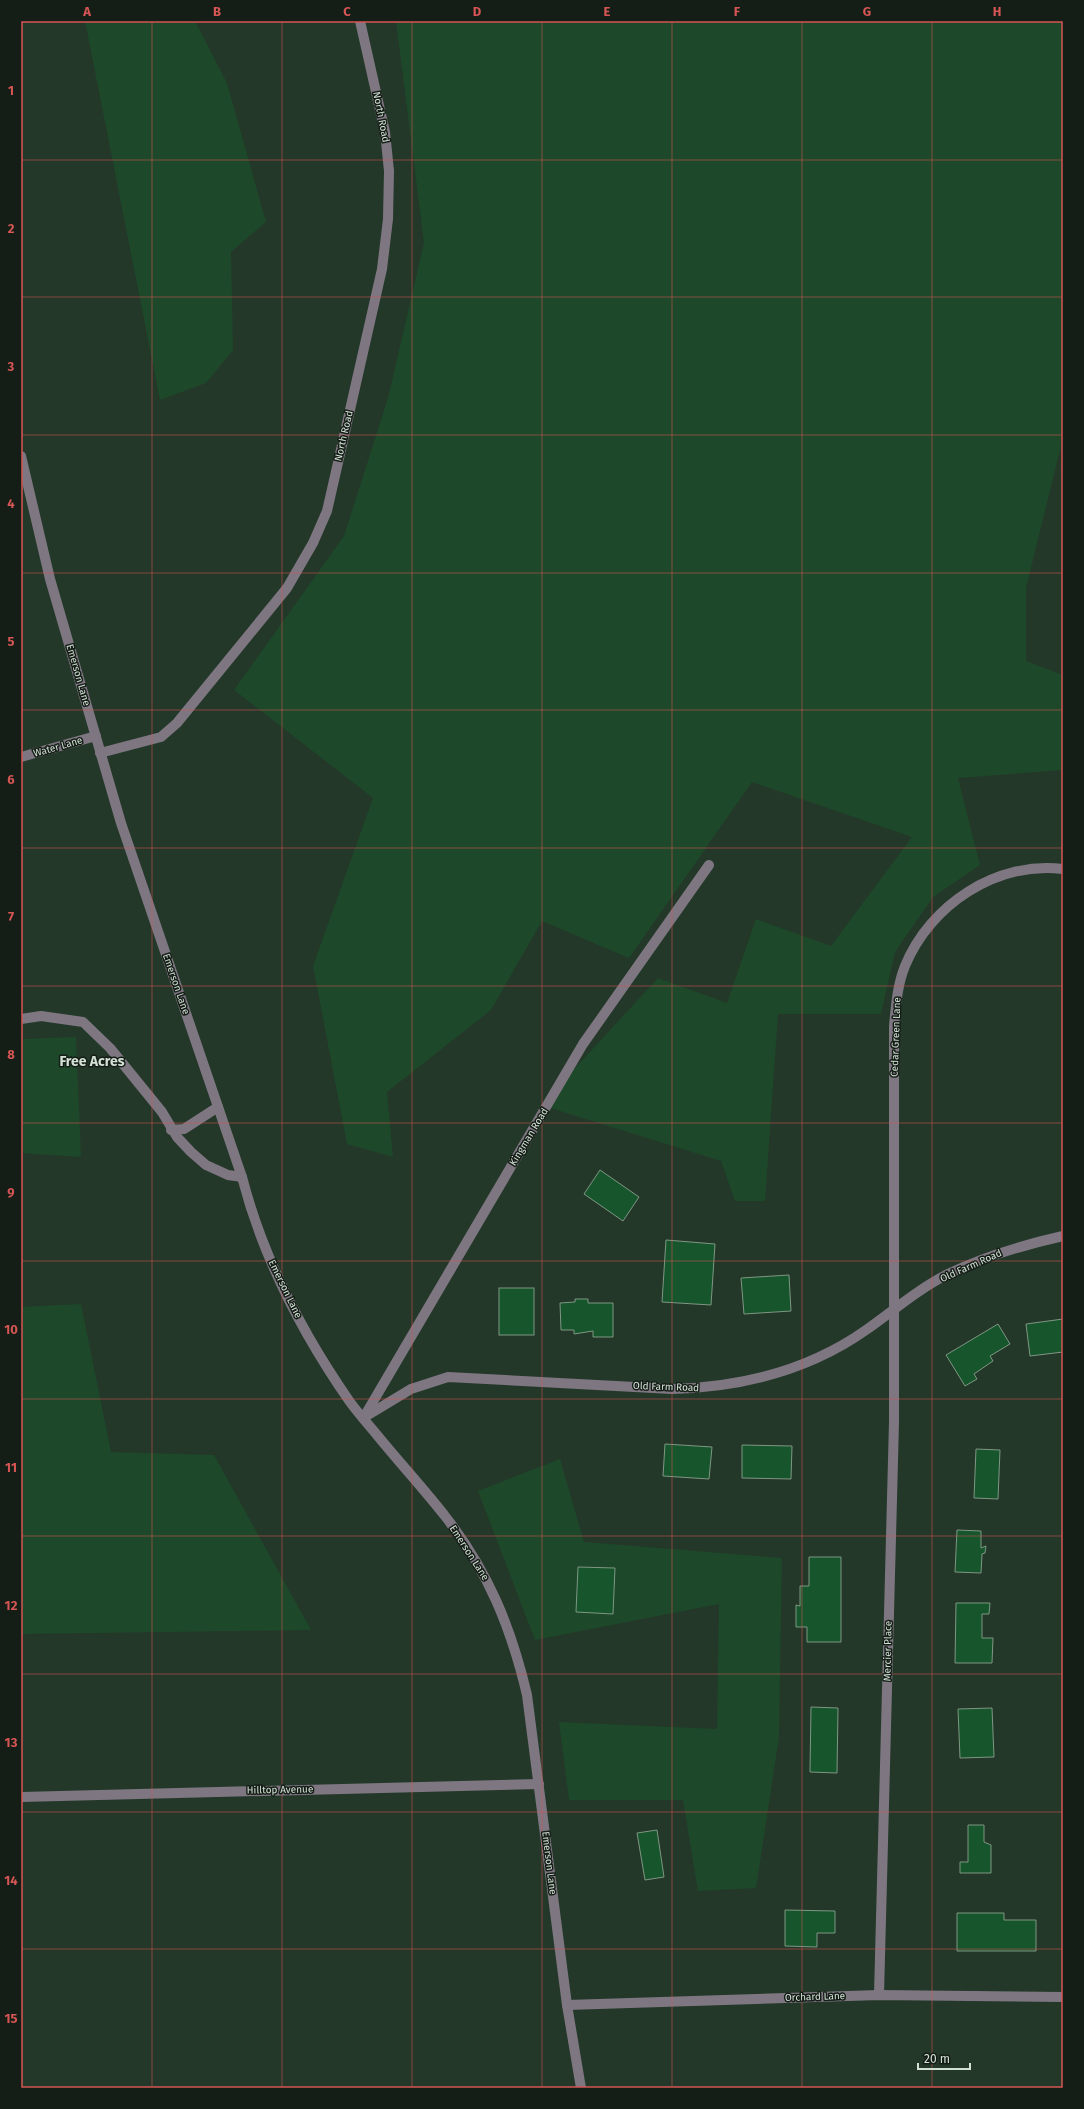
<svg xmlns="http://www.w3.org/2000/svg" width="1084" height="2109" font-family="'Fira Sans',sans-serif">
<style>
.green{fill:#1d482a}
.building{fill:#17562d;stroke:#7f9683}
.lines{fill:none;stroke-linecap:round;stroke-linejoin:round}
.minor{stroke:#7e7782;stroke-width:10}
.grid{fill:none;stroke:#d55654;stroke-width:1;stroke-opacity:0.55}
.labels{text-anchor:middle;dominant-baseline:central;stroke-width:3;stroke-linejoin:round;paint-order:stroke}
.street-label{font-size:10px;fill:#d3e0d6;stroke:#141d16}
.district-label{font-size:14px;font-weight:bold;fill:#d3e0d6;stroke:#141d16}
.neatline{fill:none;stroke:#d55654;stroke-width:1.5}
.grid-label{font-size:13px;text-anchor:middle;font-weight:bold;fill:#d55654}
</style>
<rect width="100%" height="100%" fill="#243829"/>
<!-- green -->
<g class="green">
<polygon points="85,21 195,21 227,83 266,222 231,252 233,350 206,383 160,400"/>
<polygon points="396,21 1063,21 1063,438 1026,588 1026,661 1063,675 1063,770 958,778 980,865 933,897 895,952 881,1014 778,1014 765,1201 735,1201 721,1161 541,1105 658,978 727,1003 756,919 831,946 912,837 752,782 629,958 542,921 491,1010 387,1092 393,1157 347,1144 313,966 373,798 234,690 344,536 388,398 424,243"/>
<polygon points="76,1037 81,1157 21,1153 21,1039"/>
<polygon points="81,1304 111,1452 214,1455 311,1630 21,1634 21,1307"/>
<polygon points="560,1459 584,1542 782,1558 779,1737 756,1888 698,1891 683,1800 569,1800 559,1722 717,1729 719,1604 535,1640 478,1491"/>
</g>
<!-- building -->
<g class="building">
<polygon points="600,1170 639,1197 623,1221 584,1194"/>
<polygon points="666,1240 715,1244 711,1305 662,1302"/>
<polygon points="789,1275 791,1311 744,1314 741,1278"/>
<rect x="499" y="1288" width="35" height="47"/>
<polygon points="575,1299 588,1299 588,1303 613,1303 613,1337 593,1337 593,1331 574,1334 574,1330 561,1330 560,1303 575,1302"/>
<polygon points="1063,1319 1063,1352 1030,1356 1026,1324"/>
<polygon points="998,1324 1010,1344 990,1356 993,1361 974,1374 977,1379 965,1386 946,1355"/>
<polygon points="665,1444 712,1447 709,1479 663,1476"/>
<polygon points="742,1445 792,1446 791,1479 742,1478"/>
<polygon points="976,1449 1000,1450 998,1499 974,1498"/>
<polygon points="957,1530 981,1531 981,1548 986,1546 985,1553 982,1554 981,1573 955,1572"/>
<polygon points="809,1557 841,1557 841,1642 807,1642 807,1627 796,1627 796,1605 800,1606 800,1586 809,1586"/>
<polygon points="578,1567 615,1568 613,1614 576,1612"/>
<polygon points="956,1603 990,1603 989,1614 982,1614 982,1638 993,1638 992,1663 955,1663"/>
<polygon points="811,1707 838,1708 837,1773 810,1772"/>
<polygon points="992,1708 994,1757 960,1758 958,1709"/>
<polygon points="968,1825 984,1825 984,1842 991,1845 991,1873 960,1873 960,1862 968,1862"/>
<polygon points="657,1830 664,1877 645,1880 637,1833"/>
<polygon points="785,1910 835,1911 835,1933 817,1933 817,1947 785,1946"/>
<polygon points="957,1913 1004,1913 1004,1920 1036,1920 1036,1951 957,1951"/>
</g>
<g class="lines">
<!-- minor -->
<g class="minor">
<path d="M21,456L50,579L121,823L242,1177C263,1258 302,1333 350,1402C358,1413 368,1424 377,1435C399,1462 423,1488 445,1516C488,1571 511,1627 527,1695L567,2005L581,2088"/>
<polyline points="100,753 161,737 177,723 287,588 313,543 327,511 382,269 388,219 389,171 385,132 360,21"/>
<polyline points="21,757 96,736"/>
<polyline points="21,1019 41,1016 83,1022 110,1048 162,1112 177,1137 191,1152 206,1165 228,1175 242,1177"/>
<polyline points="171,1130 184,1129 218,1107"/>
<polyline points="364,1417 583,1044 709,865"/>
<path d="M363,1418L411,1389L448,1377L672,1389C741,1387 808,1371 866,1330C893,1311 918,1289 948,1274C985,1256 1023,1245 1063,1236"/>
<polyline points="21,1797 539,1784"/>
<path d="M879,1995L894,1422V1026C896,1006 897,986 905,966C930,905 996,861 1063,869"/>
<polyline points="567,2005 879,1995 1063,1997"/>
</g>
</g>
<!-- grid -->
<path class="grid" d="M152,21V2088M282,21V2088M412,21V2088M542,21V2088M672,21V2088M802,21V2088M932,21V2088M21,160H1063M21,297H1063M21,435H1063M21,573H1063M21,710H1063M21,848H1063M21,986H1063M21,1123H1063M21,1261H1063M21,1399H1063M21,1536H1063M21,1674H1063M21,1812H1063M21,1949H1063"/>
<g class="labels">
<!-- street labels -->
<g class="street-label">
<text transform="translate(381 117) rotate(79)">North Road</text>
<text transform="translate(344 436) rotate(-77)">North Road</text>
<text transform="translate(78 675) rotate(74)">Emerson Lane</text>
<text transform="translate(58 747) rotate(-16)">Water Lane</text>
<text transform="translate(176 984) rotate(71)">Emerson Lane</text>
<text transform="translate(896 1037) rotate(-88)">Cedar Green Lane</text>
<text transform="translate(529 1137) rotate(-59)">Kingman Road</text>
<text transform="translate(971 1266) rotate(-24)">Old Farm Road</text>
<text transform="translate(285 1289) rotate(64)">Emerson Lane</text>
<text transform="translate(666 1387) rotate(2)">Old Farm Road</text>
<text transform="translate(469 1553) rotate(57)">Emerson Lane</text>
<text transform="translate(888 1651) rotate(-89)">Mercier Place</text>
<text transform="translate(280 1790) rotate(-1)">Hilltop Avenue</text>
<text transform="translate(549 1863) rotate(83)">Emerson Lane</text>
<text transform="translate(815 1997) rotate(-2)">Orchard Lane</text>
</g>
<!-- district labels -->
<g class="district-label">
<text x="92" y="1061">Free Acres</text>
</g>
</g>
<!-- border -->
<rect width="1084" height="2109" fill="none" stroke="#141d16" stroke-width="44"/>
<!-- scale -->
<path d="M918 2063v6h52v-6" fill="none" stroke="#d3e0d6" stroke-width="2"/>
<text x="924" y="2063" font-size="12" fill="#d3e0d6" stroke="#141d16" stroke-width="3" paint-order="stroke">20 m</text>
<rect x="22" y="22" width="1040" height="2065" class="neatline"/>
<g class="grid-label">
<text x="87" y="16">A</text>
<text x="217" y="16">B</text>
<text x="347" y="16">C</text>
<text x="477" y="16">D</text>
<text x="607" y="16">E</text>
<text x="737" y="16">F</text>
<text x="867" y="16">G</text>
<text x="997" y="16">H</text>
<text x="11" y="95">1</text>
<text x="11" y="233">2</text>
<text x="11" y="371">3</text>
<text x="11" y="508">4</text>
<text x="11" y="646">5</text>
<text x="11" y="784">6</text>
<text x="11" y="921">7</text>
<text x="11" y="1059">8</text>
<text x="11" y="1197">9</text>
<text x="11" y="1334">10</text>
<text x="11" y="1472">11</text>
<text x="11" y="1610">12</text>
<text x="11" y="1747">13</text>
<text x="11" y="1885">14</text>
<text x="11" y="2023">15</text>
</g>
</svg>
